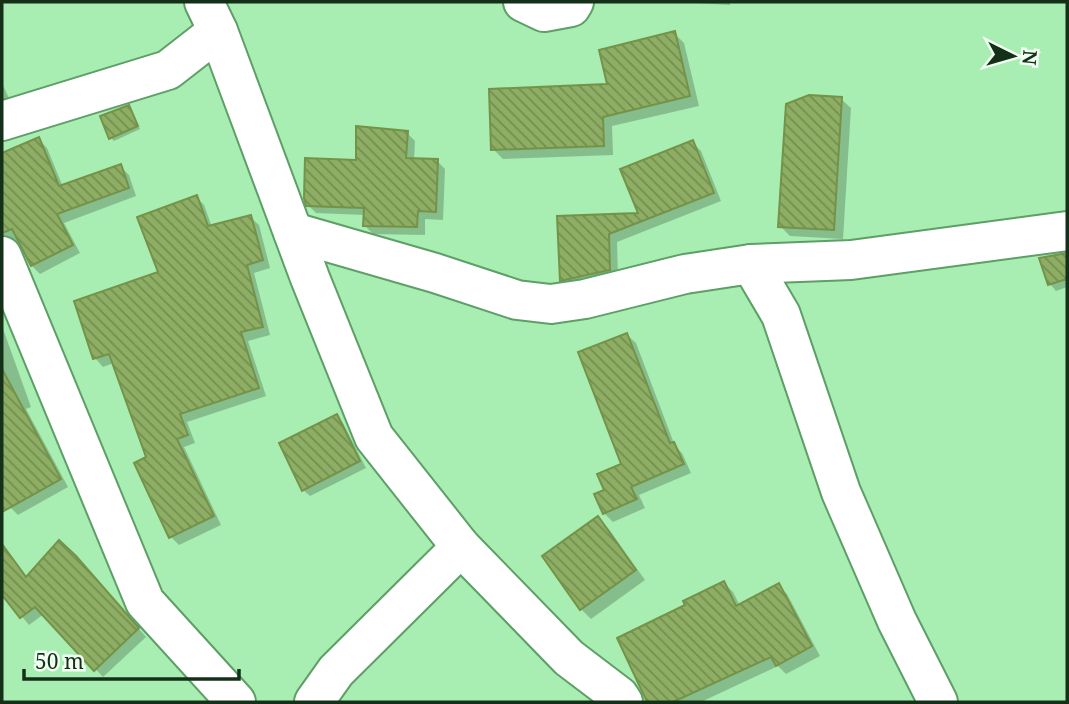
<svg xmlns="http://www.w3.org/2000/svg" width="1069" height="704" font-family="'Noto Serif',serif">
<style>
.shadow{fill:#0003}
.building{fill:url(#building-back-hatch);stroke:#749349;stroke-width:2}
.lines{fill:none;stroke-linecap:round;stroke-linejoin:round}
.minor-casing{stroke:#5d9f67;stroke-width:42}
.minor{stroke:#fff;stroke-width:38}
</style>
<defs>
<pattern id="building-back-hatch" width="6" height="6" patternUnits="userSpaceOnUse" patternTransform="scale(1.75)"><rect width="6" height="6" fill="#8eae64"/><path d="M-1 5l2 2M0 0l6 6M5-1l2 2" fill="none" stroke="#738e52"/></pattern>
</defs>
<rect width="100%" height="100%" fill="#a8edb1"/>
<!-- shadow -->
<g class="shadow">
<polygon points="678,2 730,2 730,5"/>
<polygon points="674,33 684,43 699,106 612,126 613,155 503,159 493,149 609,86"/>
<polygon points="2,83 13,107 2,113"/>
<polygon points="841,99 851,108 843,239 790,236 780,226"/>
<polygon points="128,107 140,129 114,141 111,138"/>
<polygon points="407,133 415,141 414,160 437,161 445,169 443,220 425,219 425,235 373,234 365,226 365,215 316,213 308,205 358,162"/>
<polygon points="39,140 47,148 63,187 120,166 129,175 136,196 64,223 80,253 40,274 32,266 23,245 15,242 2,244 2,155"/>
<polygon points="693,143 701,151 721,201 617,242 618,278 570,288 561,280 559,218 640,215"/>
<polygon points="196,197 204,205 212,227 250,217 259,225 270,268 254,273 270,335 248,341 266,396 187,422 195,443 184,447 221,525 179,545 171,537 148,458 114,363 103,367 95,358 160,273"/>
<polygon points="1067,255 1067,287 1056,291 1050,284 1041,259"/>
<polygon points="2,326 31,407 26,409 68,487 18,515 10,507 2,492"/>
<polygon points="627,335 636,343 675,446 682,453 691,473 639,495 645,508 613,522 604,513 606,491 623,465"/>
<polygon points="337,416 343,423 366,468 310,496 303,490"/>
<polygon points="598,518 608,528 645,580 591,619 581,609"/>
<polygon points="2,544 28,578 85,566 146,637 103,677 44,614 29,625 2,592"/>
<polygon points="724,583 733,592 740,606 778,585 787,594 820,656 786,674 778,666 701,702 649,702 619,638 687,606"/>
</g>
<!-- building -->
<g class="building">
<polygon points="675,31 690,96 603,117 604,146 491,150 489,89 607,84 599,50"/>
<polygon points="809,95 842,97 834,230 778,227 786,104"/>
<polygon points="129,105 138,126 109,139 100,116"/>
<polygon points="356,126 408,131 406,158 438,159 436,212 418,211 417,227 363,226 364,208 306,206 304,198 305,158 356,160"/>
<polygon points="39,137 59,186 121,164 129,188 57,214 73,245 31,266 12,229 2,233 2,153"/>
<polygon points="693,140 714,193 609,234 610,270 560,281 557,216 638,213 620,169"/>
<polygon points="197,195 208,226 251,215 263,260 247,265 263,327 241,332 259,388 180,414 188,435 177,439 214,516 169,538 134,463 146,457 109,354 93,359 74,301 158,272 137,217"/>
<polygon points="1067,253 1067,279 1048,285 1039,258"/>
<polygon points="627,333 670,443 674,442 684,464 631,487 637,499 603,514 594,494 604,490 597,474 621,464 578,352"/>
<polygon points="2,369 61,479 2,512"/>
<polygon points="337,414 360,461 302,491 279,443"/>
<polygon points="598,516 636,570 580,610 542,556"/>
<polygon points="59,540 76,556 139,628 94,671 35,607 20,618 2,595 2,544 26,577"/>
<polygon points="724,581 736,606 779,583 812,646 776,666 771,657 673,702 647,702 617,638 685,605 683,601"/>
</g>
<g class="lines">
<defs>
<g id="minor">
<polyline points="523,2 544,12 571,7 574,2"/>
<polyline points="218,31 310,278 374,437 461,547 569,658 619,696 623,702"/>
<polyline points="2,121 168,70 218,31 204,2"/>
<polyline points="293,232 435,273 517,300 551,304 585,299 685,274 751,264 851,260 1067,231"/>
<polyline points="2,256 145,602 236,702"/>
<polyline points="751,264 781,315 841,492 897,621 938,702"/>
<polyline points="314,702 336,671 461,547"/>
</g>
</defs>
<!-- minor casing -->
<use href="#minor" class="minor-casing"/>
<!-- minor -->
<use href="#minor" class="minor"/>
</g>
<!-- border -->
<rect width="1069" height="704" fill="none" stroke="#143019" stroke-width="7"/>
<!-- north arrow -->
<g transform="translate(1013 56) rotate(95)" stroke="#f1fef2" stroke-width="5" paint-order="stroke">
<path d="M0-5L12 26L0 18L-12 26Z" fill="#143019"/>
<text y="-10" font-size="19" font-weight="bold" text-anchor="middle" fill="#143019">N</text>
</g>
<!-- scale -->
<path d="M24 669v10h215v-10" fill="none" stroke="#143019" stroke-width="3.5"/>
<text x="35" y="669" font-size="21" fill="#143019" stroke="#f1fef2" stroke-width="5" paint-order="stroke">50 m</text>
</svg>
